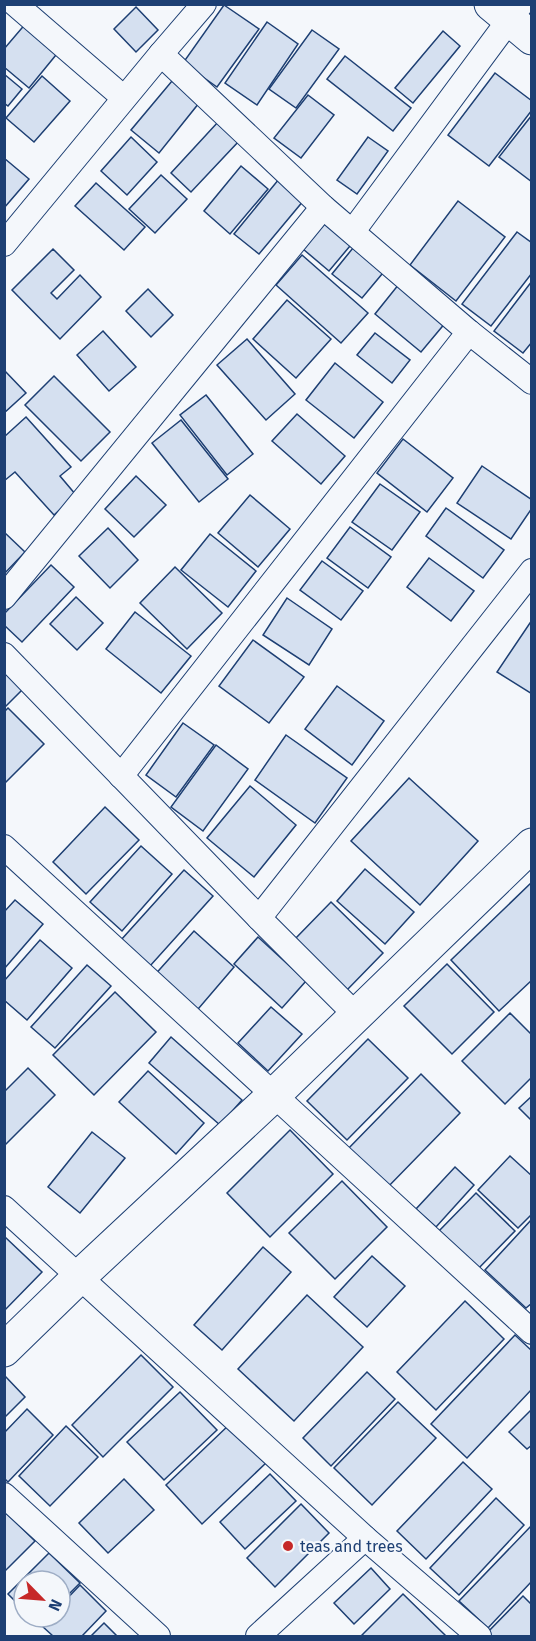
<svg xmlns="http://www.w3.org/2000/svg" width="536" height="1641" font-family="'Fira Sans',sans-serif">
<style>
.building{fill:#d5e0f0;stroke:#1d3f73;stroke-width:1.5}
.lines{fill:none;stroke-linecap:round;stroke-linejoin:round}
.street-casing{stroke:#1d3f73;stroke-width:26}
.secondary-casing{stroke:#1d3f73;stroke-width:35}
.street{stroke:#f4f7fb;stroke-width:24}
.secondary{stroke:#f4f7fb;stroke-width:33}
.poi-dot{fill:#c62828;stroke:#f4f7fb;stroke-width:2}
.labels{text-anchor:middle;dominant-baseline:central;stroke-width:4.5;stroke-linejoin:round;paint-order:stroke}
.poi-label{font-size:16px;fill:#1d3f73;stroke:#f4f7fb;text-anchor:start}
</style>
<rect width="100%" height="100%" fill="#f4f7fb"/>
<!-- building -->
<g class="building">
<polygon points="224,5 259,29 217,87 183,63"/>
<polygon points="136,7 158,30 136,52 114,29"/>
<polygon points="27,22 60,50 29,88 4,67 4,49"/>
<polygon points="267,22 298,44 257,105 225,83"/>
<polygon points="312,30 339,49 296,108 269,89"/>
<polygon points="443,31 460,46 413,103 395,88"/>
<polygon points="345,56 411,108 393,131 327,79"/>
<polygon points="495,73 532,101 532,110 489,166 448,135"/>
<polygon points="4,74 22,89 8,106 4,103"/>
<polygon points="42,76 70,101 34,142 6,118"/>
<polygon points="172,81 199,103 159,153 131,130"/>
<polygon points="308,95 334,115 301,158 274,138"/>
<polygon points="532,115 532,182 499,157"/>
<polygon points="218,122 239,141 191,192 171,173"/>
<polygon points="131,137 157,162 127,195 101,171"/>
<polygon points="368,137 388,151 357,194 337,180"/>
<polygon points="4,158 29,179 4,208"/>
<polygon points="241,166 268,189 230,234 204,211"/>
<polygon points="161,175 187,199 155,233 129,209"/>
<polygon points="279,179 304,200 259,254 234,234"/>
<polygon points="96,183 145,227 124,250 75,206"/>
<polygon points="458,201 505,237 456,301 410,265"/>
<polygon points="329,218 355,240 329,271 303,249"/>
<polygon points="517,232 532,243 532,273 491,326 462,304"/>
<polygon points="357,243 387,268 362,298 332,274"/>
<polygon points="53,249 74,270 51,293 57,299 80,275 101,297 60,339 12,290"/>
<polygon points="302,255 368,313 341,343 276,285"/>
<polygon points="532,281 532,342 523,353 494,331"/>
<polygon points="399,284 446,322 421,352 375,314"/>
<polygon points="148,289 173,315 151,337 126,311"/>
<polygon points="287,300 331,339 296,378 253,339"/>
<polygon points="103,331 136,367 109,391 77,355"/>
<polygon points="375,333 410,360 392,383 357,355"/>
<polygon points="247,339 295,394 266,420 217,365"/>
<polygon points="335,363 383,402 354,438 306,400"/>
<polygon points="4,370 26,393 4,413"/>
<polygon points="54,376 110,432 81,461 25,405"/>
<polygon points="206,395 253,454 227,475 180,415"/>
<polygon points="297,414 345,456 321,484 272,441"/>
<polygon points="26,417 71,467 60,476 76,495 54,515 15,472 4,481 4,437"/>
<polygon points="181,420 228,479 199,502 152,443"/>
<polygon points="403,439 453,478 427,512 377,473"/>
<polygon points="482,466 532,500 532,508 511,539 457,503"/>
<polygon points="136,476 166,505 134,537 105,509"/>
<polygon points="380,484 420,512 392,550 352,522"/>
<polygon points="250,495 290,529 258,567 218,533"/>
<polygon points="446,508 504,550 483,578 426,536"/>
<polygon points="350,527 391,557 368,588 327,558"/>
<polygon points="108,528 138,560 110,588 79,556"/>
<polygon points="4,532 25,552 4,574"/>
<polygon points="210,534 256,571 228,607 181,570"/>
<polygon points="429,558 474,591 451,621 407,587"/>
<polygon points="322,561 363,591 341,620 300,590"/>
<polygon points="51,565 74,587 22,642 4,625 4,614"/>
<polygon points="175,567 222,613 187,649 140,603"/>
<polygon points="76,597 103,623 77,650 50,624"/>
<polygon points="287,598 332,629 309,665 263,635"/>
<polygon points="135,612 191,656 161,693 106,649"/>
<polygon points="532,620 532,694 497,672"/>
<polygon points="253,640 304,677 269,723 219,686"/>
<polygon points="4,665 26,686 4,708"/>
<polygon points="337,686 384,721 352,765 305,729"/>
<polygon points="8,708 44,744 4,784 4,712"/>
<polygon points="183,723 214,745 176,797 146,775"/>
<polygon points="286,735 347,778 315,823 255,780"/>
<polygon points="216,745 248,769 203,831 171,807"/>
<polygon points="409,778 478,841 420,905 351,841"/>
<polygon points="250,786 296,825 254,877 207,838"/>
<polygon points="105,807 139,840 86,894 53,862"/>
<polygon points="141,846 172,874 122,931 90,902"/>
<polygon points="365,869 414,912 385,944 337,901"/>
<polygon points="184,870 213,896 150,966 121,940"/>
<polygon points="532,882 532,980 499,1011 451,960"/>
<polygon points="15,900 43,924 4,969 4,912"/>
<polygon points="331,902 383,953 347,990 295,939"/>
<polygon points="194,931 234,967 193,1015 152,978"/>
<polygon points="258,937 306,981 282,1008 234,964"/>
<polygon points="40,940 72,968 27,1020 4,1000 4,981"/>
<polygon points="447,964 494,1012 452,1054 404,1006"/>
<polygon points="87,965 111,986 55,1048 31,1027"/>
<polygon points="115,992 156,1032 94,1095 53,1055"/>
<polygon points="271,1007 302,1034 268,1071 238,1043"/>
<polygon points="510,1013 532,1035 532,1077 505,1104 462,1061"/>
<polygon points="171,1037 242,1100 220,1125 149,1063"/>
<polygon points="368,1039 408,1078 347,1140 307,1101"/>
<polygon points="28,1068 55,1095 4,1146 4,1092"/>
<polygon points="148,1071 204,1123 176,1154 119,1102"/>
<polygon points="421,1074 460,1113 385,1190 346,1151"/>
<polygon points="532,1096 532,1121 519,1108"/>
<polygon points="290,1130 333,1174 270,1237 227,1193"/>
<polygon points="92,1132 125,1158 80,1213 48,1187"/>
<polygon points="510,1156 532,1176 532,1214 518,1228 478,1190"/>
<polygon points="455,1167 474,1185 436,1227 416,1209"/>
<polygon points="342,1181 387,1227 335,1279 289,1233"/>
<polygon points="476,1193 515,1231 477,1270 438,1232"/>
<polygon points="532,1219 532,1303 526,1308 485,1270"/>
<polygon points="5,1237 42,1272 4,1311 4,1238"/>
<polygon points="263,1247 291,1272 222,1350 194,1325"/>
<polygon points="372,1256 405,1286 367,1327 334,1297"/>
<polygon points="307,1295 363,1347 294,1421 238,1369"/>
<polygon points="465,1301 504,1339 436,1410 397,1372"/>
<polygon points="515,1335 532,1351 532,1389 467,1458 431,1424"/>
<polygon points="141,1355 173,1387 103,1457 72,1425"/>
<polygon points="367,1372 395,1399 331,1466 303,1438"/>
<polygon points="5,1376 25,1397 4,1418 4,1377"/>
<polygon points="180,1392 217,1430 164,1480 127,1442"/>
<polygon points="398,1402 436,1438 372,1505 334,1468"/>
<polygon points="27,1409 53,1435 8,1482 4,1478 4,1433"/>
<polygon points="532,1409 532,1445 527,1449 509,1432"/>
<polygon points="231,1423 267,1462 202,1524 166,1485"/>
<polygon points="66,1426 98,1457 50,1506 19,1476"/>
<polygon points="463,1462 492,1489 426,1559 397,1531"/>
<polygon points="270,1474 296,1501 245,1549 220,1522"/>
<polygon points="124,1479 154,1510 108,1553 79,1523"/>
<polygon points="496,1498 524,1525 459,1595 430,1568"/>
<polygon points="301,1504 329,1533 275,1587 247,1558"/>
<polygon points="5,1512 35,1541 4,1572 4,1513"/>
<polygon points="532,1525 532,1581 488,1628 459,1601"/>
<polygon points="49,1553 80,1583 60,1603 60,1581 24,1581 24,1610 8,1594"/>
<polygon points="371,1568 390,1589 354,1624 334,1603"/>
<polygon points="80,1585 106,1611 82,1636 53,1636 42,1626 50,1617 60,1617 60,1606"/>
<polygon points="403,1594 445,1635 444,1636 364,1636 362,1635"/>
<polygon points="523,1596 532,1605 532,1636 489,1636 486,1634"/>
<polygon points="104,1623 117,1636 91,1636"/>
</g>
<g class="lines">
<defs>
<g id="street">
<polyline points="15,4 124,98"/>
<polyline points="161,54 323,207 469,332 532,382"/>
<polyline points="353,231 521,4"/>
<polyline points="4,244 161,54 204,4"/>
<polyline points="4,597 323,207"/>
<polyline points="4,655 259,918 356,1015"/>
<polyline points="121,776 469,332"/>
<polyline points="4,847 532,1332"/>
<polyline points="259,918 532,571"/>
<polyline points="4,1208 365,1538 479,1636"/>
<polyline points="4,1495 158,1636"/>
<polyline points="258,1636 365,1538"/>
</g>
<g id="secondary">
<polyline points="491,4 532,38"/>
<polyline points="4,1350 79,1277 274,1095 532,845"/>
</g>
</defs>
<!-- street casing -->
<use href="#street" class="street-casing"/>
<!-- secondary casing -->
<use href="#secondary" class="secondary-casing"/>
<!-- street -->
<use href="#street" class="street"/>
<!-- secondary -->
<use href="#secondary" class="secondary"/>
</g>
<!-- markers -->
<circle class="poi-dot" cx="288" cy="1546" r="6"/>
<g class="labels">
<!-- poi labels -->
<g class="poi-label">
<text x="300" y="1546">teas and trees</text>
</g>
</g>
<!-- border -->
<rect width="536" height="1641" fill="none" stroke="#1d3f73" stroke-width="12"/>
<!-- north arrow -->
<g transform="translate(42 1599) rotate(115)"><circle r="28" fill="#f4f7fb" stroke="#9eadc5" stroke-width="1.5"/>
<path d="M0-4.5L10 22L0 15L-10 22Z" fill="#c62828"/>
<text y="-9" font-size="16" font-weight="bold" text-anchor="middle" fill="#1d3f73">N</text>
</g>
</svg>
